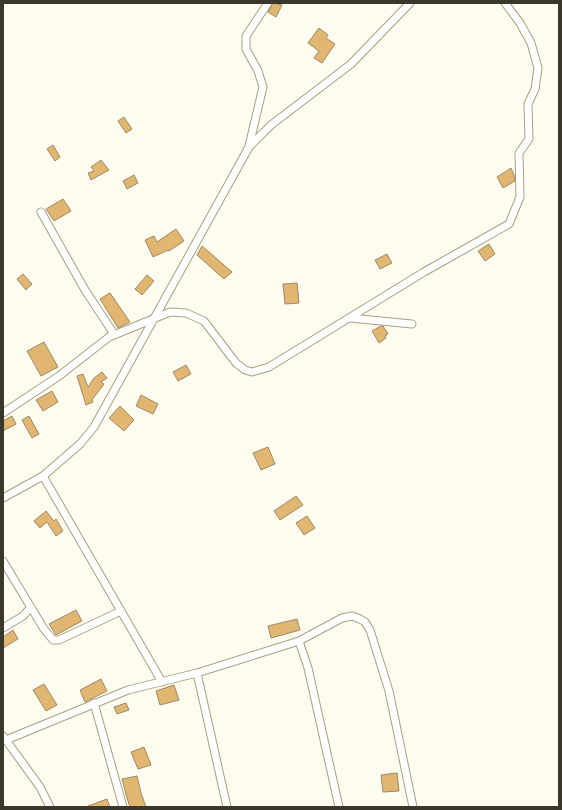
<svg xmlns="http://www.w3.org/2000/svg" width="562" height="810" font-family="'Playfair Display',serif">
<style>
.building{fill:#e1b671;stroke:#9c8a6d}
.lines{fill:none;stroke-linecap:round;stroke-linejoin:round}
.minor-casing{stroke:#a6a180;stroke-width:9}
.minor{stroke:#fff;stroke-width:7}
</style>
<rect width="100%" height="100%" fill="#fefcee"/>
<!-- building -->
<g class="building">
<polygon points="273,3 282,5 276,17 268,12"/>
<polygon points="319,28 328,35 326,38 335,44 322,63 314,58 319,51 308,43"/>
<polygon points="124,117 132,129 126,133 118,121"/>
<polygon points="53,145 60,157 55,161 47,149"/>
<polygon points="101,160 109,170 91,180 88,173 94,171 91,167"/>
<polygon points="511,168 514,175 515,181 503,188 497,177"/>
<polygon points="134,175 138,183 127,189 123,181"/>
<polygon points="63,199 71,211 54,221 46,209"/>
<polygon points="176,229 184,241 169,251 168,250 153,257 145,240 154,236 157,242"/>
<polygon points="489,244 495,254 485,261 478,251"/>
<polygon points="202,246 232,272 224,279 197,255"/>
<polygon points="387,254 392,263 380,269 375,260"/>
<polygon points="23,274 32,284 26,290 17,279"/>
<polygon points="147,275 154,281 142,295 135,289"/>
<polygon points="297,283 299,303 285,304 283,284"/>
<polygon points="110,293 130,322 118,328 100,299"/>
<polygon points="381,326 383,326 388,334 385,336 386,338 379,343 372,331"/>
<polygon points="44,342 58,367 41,376 27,351"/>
<polygon points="186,365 191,374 178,381 173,372"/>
<polygon points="102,372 107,378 101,382 104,384 92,400 93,402 86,405 77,376 83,374 88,387 94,378"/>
<polygon points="52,391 58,402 43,411 36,400"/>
<polygon points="141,395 158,404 153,414 136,406"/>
<polygon points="120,406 134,420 124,431 109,418"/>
<polygon points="12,416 16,424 3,431 3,421"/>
<polygon points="29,416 39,434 32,438 22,420"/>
<polygon points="268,447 275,464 261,470 253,453"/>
<polygon points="296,496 303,505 280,520 274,511"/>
<polygon points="46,511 54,521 56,519 63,531 56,536 47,522 40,528 34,521"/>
<polygon points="307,516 315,528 304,535 296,523"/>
<polygon points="76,610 82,621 56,635 49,624"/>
<polygon points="297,619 300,630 271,638 268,626"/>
<polygon points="13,630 18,639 3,648 3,637"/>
<polygon points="101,679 107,691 85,702 80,690"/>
<polygon points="44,684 57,705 46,711 33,690"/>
<polygon points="174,685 179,700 160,705 156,691"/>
<polygon points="126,703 129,710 117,714 114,707"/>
<polygon points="144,747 151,765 138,769 131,752"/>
<polygon points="397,773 399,791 383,792 381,775"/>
<polygon points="137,776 141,793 146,807 130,807 127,798 122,779"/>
<polygon points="107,799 110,807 88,807 88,806"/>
</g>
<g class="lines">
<defs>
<g id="minor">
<polyline points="249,146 263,87 258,71 246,49 246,36 268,3"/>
<polyline points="41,212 85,290 114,334"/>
<polyline points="350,318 412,324"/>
<polyline points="3,413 59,376 109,337 170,312 186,313 204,321 236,363 245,370 252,372 269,367 424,272 509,224 520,197 519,153 529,139 528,104 535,89 538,68 531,43 520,23 505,3"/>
<polyline points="43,476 162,682"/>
<polyline points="3,498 43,476 80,444 94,427 249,147 271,125 351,64 410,3"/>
<polyline points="3,561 44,629 53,640 59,640 121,611"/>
<polyline points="3,628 23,616 31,607"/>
<polyline points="299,641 308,668 339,807"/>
<polyline points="197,673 227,807"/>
<polyline points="94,703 123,807"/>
<polyline points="3,736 40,787 50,807"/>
<polyline points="6,740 128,690 197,673 299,641 342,618 352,616 360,619 365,622 370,630 389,691 413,807"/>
</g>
</defs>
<!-- minor casing -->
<use href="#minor" class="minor-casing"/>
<!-- minor -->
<use href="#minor" class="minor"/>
</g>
<!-- border -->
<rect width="562" height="810" fill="none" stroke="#3a382a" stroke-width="8"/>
</svg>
